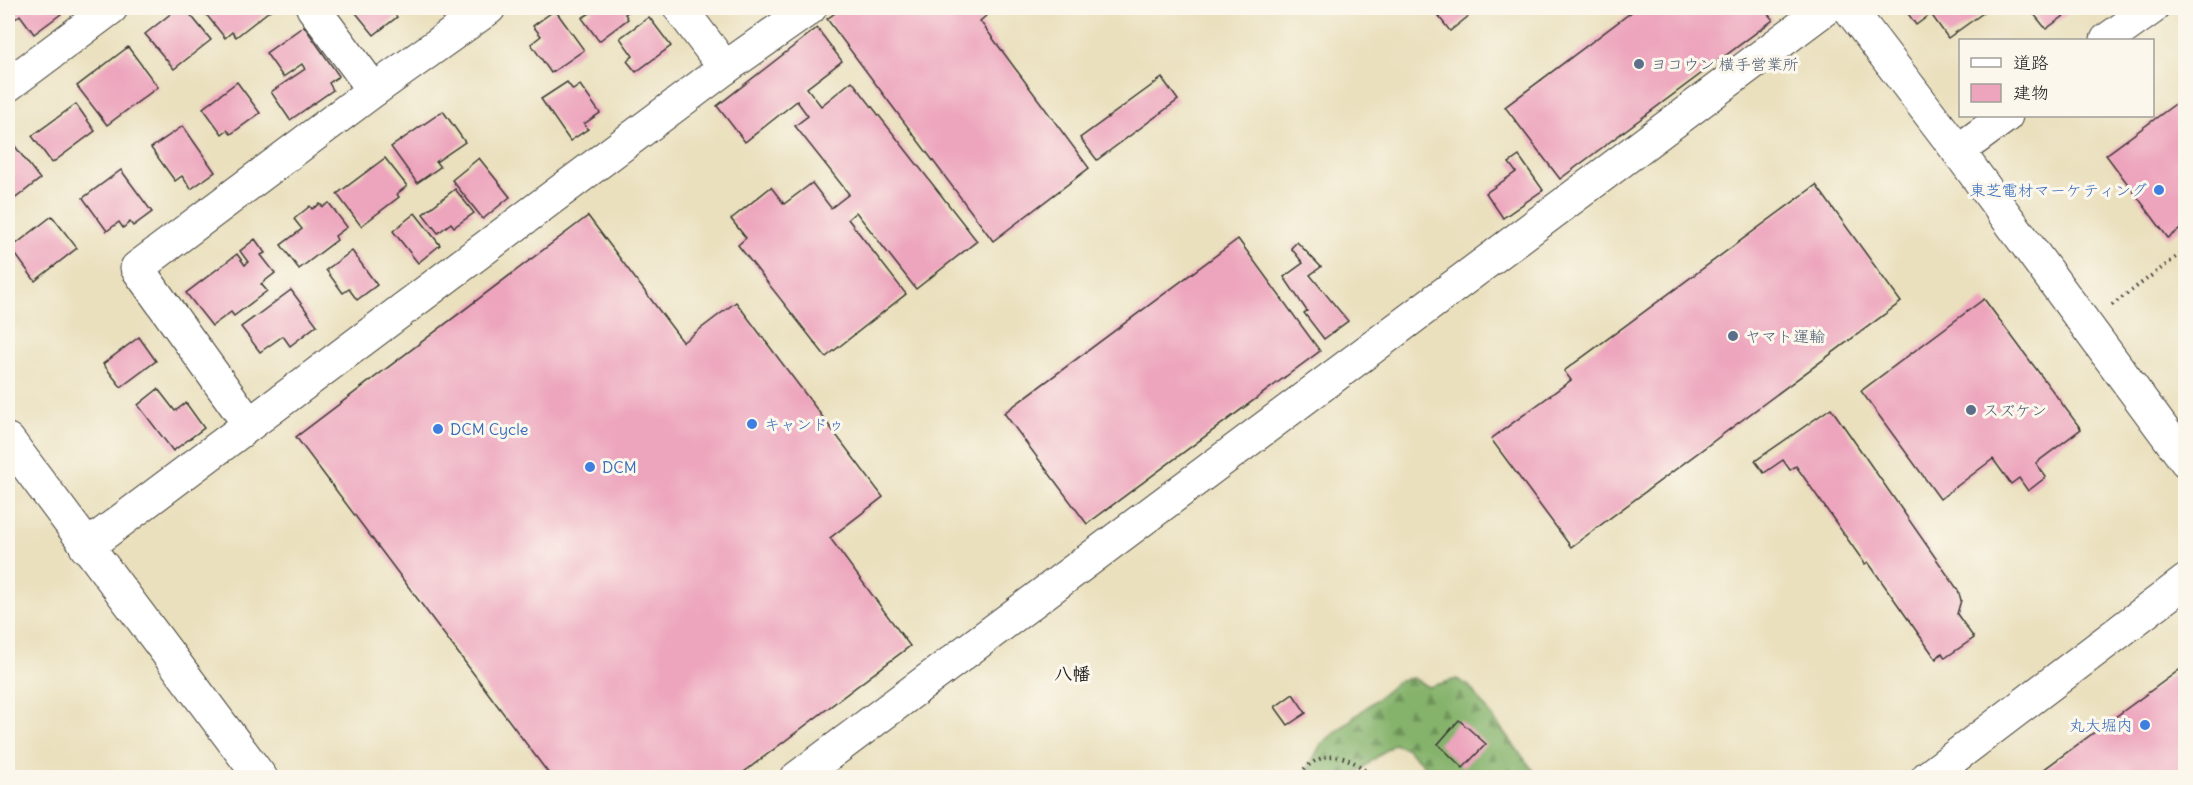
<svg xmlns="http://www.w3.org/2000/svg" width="2193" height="785" font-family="Delius,'Klee One',sans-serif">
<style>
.forest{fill:url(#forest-firs);stroke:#506844;stroke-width:1.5}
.building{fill:#eda5bd}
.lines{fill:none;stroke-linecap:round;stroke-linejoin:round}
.minor-casing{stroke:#3b3934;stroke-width:35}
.tertiary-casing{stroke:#3b3934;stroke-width:35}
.path{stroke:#3b3934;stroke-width:4;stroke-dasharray:1.5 4.5;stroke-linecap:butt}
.minor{stroke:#fff;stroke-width:33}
.tertiary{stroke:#fff;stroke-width:33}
.service-dot{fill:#5c6f8a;stroke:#fbf7ec;stroke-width:2}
.shop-dot{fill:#3f7fe0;stroke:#fbf7ec;stroke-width:2}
.labels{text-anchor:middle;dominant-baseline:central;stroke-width:6;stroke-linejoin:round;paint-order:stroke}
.service-label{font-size:16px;fill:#4e5e75;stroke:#fbf7ec;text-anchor:start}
.shop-label{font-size:16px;fill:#366cbe;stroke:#fbf7ec;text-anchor:start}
.neighbourhood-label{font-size:18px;font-weight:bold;fill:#1c1c1c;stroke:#fbf7ec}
</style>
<defs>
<pattern id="forest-firs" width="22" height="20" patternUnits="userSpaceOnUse" patternTransform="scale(1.5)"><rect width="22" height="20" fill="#85b36c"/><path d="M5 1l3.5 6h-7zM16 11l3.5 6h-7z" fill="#6c9158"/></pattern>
</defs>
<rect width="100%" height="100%" fill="#fbf7ec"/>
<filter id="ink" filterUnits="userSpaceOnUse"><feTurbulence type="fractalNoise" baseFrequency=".0167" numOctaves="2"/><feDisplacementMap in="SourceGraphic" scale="12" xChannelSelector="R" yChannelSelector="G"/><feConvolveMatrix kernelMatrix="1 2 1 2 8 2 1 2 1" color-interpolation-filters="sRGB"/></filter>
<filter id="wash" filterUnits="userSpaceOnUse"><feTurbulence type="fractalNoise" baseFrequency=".008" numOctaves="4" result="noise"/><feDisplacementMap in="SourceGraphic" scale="24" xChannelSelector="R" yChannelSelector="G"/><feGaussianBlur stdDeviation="1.35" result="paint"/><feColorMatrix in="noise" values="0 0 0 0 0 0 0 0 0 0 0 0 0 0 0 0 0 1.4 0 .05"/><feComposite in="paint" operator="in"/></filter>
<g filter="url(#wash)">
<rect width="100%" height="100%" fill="#eae0be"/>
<!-- forest -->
<polygon class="forest" points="1413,678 1428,687 1457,679 1469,686 1538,777 1436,777 1406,748 1394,744 1351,777 1303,778 1321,744 1400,680"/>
<g id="blocks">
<!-- building -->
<g class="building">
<polygon points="8,8 62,8 65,11 34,34 20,15 8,25"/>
<polygon points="178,8 185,8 211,40 174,69 145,34"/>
<polygon points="201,8 273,8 236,37 232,32 225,38"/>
<polygon points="352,8 390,8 397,17 374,35"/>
<polygon points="590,8 633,8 625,14 628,19 599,41 582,18 593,11"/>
<polygon points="842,8 984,8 988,14 980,21 1089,168 993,241 827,19"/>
<polygon points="1432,8 1472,8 1475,11 1450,31"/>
<polygon points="1637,8 1763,8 1773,20 1560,179 1505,107"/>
<polygon points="1904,8 1990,8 1948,38 1931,14 1916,25"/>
<polygon points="2029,8 2075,8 2046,29"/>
<polygon points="555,10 584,50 551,73 531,44 541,36 533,26"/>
<polygon points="649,17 671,46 636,72 627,61 633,56 620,38"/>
<polygon points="304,26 339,76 329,83 333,90 290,120 271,92 305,69 302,64 283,77 266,53"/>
<polygon points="817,28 842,61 807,88 821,106 852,81 977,241 916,289 856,212 848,219 906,294 826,357 738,245 746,238 731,219 771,187 784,204 812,183 831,208 849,194 795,126 808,116 797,101 745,142 717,106"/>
<polygon points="128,47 158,87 107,125 77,86"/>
<polygon points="1162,78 1178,100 1097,160 1080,138"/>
<polygon points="237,82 260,113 231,134 227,130 222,134 203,108"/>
<polygon points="567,82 573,90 580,85 600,113 584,124 588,129 570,141 541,99"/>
<polygon points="2182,99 2186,105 2186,225 2168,238 2106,155"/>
<polygon points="76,104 95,131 52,163 32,136"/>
<polygon points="443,111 465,142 436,162 440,167 417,183 391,147"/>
<polygon points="183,126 215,172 191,189 182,176 175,181 151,148"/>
<polygon points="8,137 40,179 8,204"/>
<polygon points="1519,156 1543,190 1503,218 1486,193 1516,172 1509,163"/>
<polygon points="385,158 407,186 397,194 399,197 361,226 337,194"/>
<polygon points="479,158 510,197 483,219 452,180"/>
<polygon points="121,170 152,212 133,226 130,222 123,228 119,222 107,231 83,198"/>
<polygon points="1816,185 1901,302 1571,547 1491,439 1571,380 1564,371"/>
<polygon points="455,189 474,213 454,227 451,223 438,233 423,214"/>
<polygon points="329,203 347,227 335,236 337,240 299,269 281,245 302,229 294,219 310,206 312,209 320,204 323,207"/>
<polygon points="415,213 440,245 418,263 393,231"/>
<polygon points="52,216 77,248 35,281 11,248"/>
<polygon points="588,216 683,342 736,302 883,497 830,538 910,646 736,778 552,778 296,437"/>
<polygon points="255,239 265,253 261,255 275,273 261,284 267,291 234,316 231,312 212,326 186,293 237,254 245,265 248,262 240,251"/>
<polygon points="1238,239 1320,351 1087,524 1004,413"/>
<polygon points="1297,242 1321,267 1310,275 1348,321 1324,339 1304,313 1307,311 1284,277 1303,263 1291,248"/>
<polygon points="352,251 377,285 357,300 349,289 343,293 326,270"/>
<polygon points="291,290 317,325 290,346 283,336 260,352 241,327"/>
<polygon points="1984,299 2081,429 2036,463 2046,477 2028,491 2019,478 2011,484 1993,459 1940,499 1861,391"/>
<polygon points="139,337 156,361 121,387 103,364"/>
<polygon points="158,389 175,411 186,403 204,428 173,451 138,405"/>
<polygon points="1831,408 1958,590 1961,600 1957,614 1974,638 1945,658 1942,653 1936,659 1868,562 1865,564 1796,466 1790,470 1783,460 1764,473 1755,461"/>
<polygon points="2182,668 2186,673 2186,778 2032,778"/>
<polygon points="1293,694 1306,713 1288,725 1275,707"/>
<polygon points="1459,720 1486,744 1463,768 1438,744"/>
</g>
</g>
</g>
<g filter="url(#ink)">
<use href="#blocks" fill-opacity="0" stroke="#3b3934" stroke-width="1.5"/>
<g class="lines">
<defs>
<g id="minor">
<polyline points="313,8 374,90"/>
<polyline points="680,8 725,68"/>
<polyline points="2107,40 2152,8"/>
<polyline points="8,85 111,8"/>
<polyline points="1958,151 2006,116"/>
<polyline points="249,424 137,268 374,90 489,8"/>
<polyline points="8,440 261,778"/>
<polyline points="86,547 725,68 810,8"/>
<polyline points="797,778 1826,8"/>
</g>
<g id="tertiary">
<polyline points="1849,8 1958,151 2186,461"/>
<polyline points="1927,778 2186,581"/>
</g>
</defs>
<!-- minor casing -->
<use href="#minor" class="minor-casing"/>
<!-- tertiary casing -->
<use href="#tertiary" class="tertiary-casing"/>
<!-- path -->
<g class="path">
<polyline points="2112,305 2186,250"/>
<path d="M1296,778C1321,747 1347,751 1373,778"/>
</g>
<!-- minor -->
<use href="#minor" class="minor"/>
<!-- tertiary -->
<use href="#tertiary" class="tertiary"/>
</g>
</g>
<!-- markers -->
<g class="service-dot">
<circle cx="1639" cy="64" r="6"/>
<circle cx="1733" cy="336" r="6"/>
<circle cx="1971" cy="410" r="6"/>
</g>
<g class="shop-dot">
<circle cx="2159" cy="190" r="6"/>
<circle cx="752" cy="424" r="6"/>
<circle cx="438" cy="429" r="6"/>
<circle cx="590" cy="467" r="6"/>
<circle cx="2145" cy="725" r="6"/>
</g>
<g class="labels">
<!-- service labels -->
<g class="service-label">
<text x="1651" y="64">ヨコウン 横手営業所</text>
<text x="1745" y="336">ヤマト運輸</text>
<text x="1983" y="410">スズケン</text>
</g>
<!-- shop labels -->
<g class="shop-label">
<text x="2147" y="190" text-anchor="end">東芝電材マーケティング</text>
<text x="764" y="424">キャンドゥ</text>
<text x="450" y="429">DCM Cycle</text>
<text x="602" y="467">DCM</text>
<text x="2133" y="725" text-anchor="end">丸大堀内</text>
</g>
<!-- neighbourhood labels -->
<g class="neighbourhood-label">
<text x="1072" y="673">八幡</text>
</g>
</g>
<!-- margin -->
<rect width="2193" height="785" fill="none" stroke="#fbf7ec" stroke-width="30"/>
<!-- legend -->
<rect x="1959" y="39" width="195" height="78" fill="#fbf7ec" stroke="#a29f99" stroke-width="1.5"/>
<rect x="1971" y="58" width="30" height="9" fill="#ffffff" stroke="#a29f99" stroke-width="1.5"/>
<text x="2013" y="69" font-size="18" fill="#1c1c1c">道路</text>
<rect x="1971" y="84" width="30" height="18" fill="#eda5bd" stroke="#a29f99" stroke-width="1.5"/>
<text x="2013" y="99" font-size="18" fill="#1c1c1c">建物</text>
</svg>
